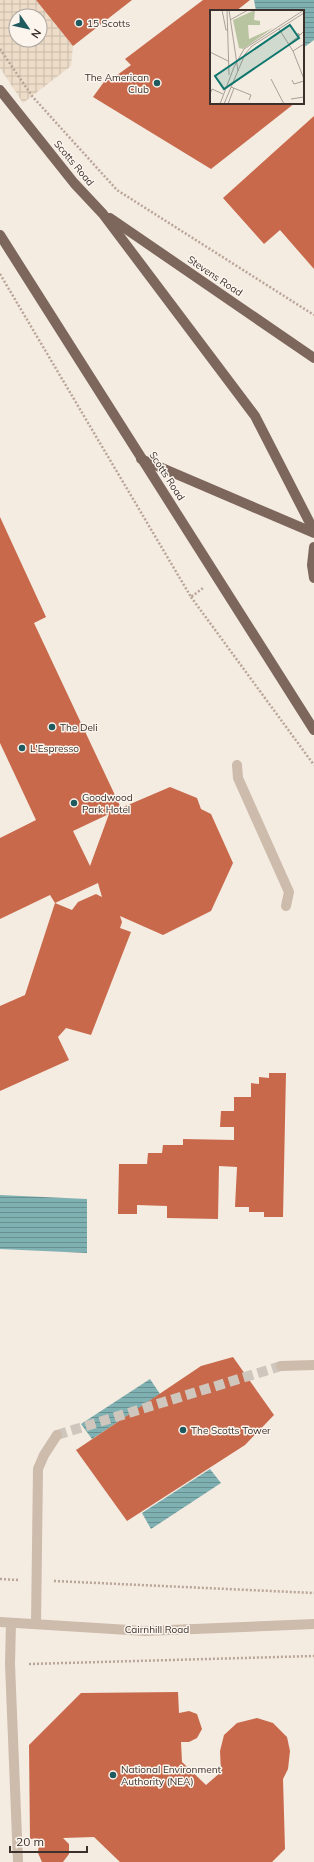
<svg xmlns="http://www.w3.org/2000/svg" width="314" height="1862" font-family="Mulish,sans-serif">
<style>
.plaza{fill:url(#plaza-grid);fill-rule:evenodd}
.water{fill:url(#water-rules)}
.building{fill:#c8694b;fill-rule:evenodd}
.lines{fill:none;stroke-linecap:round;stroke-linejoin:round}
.minor-tunnel{stroke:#cfc6bd;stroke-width:10;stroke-dasharray:10 5;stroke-linecap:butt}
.path{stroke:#b9a596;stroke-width:2.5;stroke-dasharray:2 2;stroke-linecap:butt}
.minor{stroke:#cdbbac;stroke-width:10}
.major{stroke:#7d675c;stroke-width:10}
.poi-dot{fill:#1f5a5e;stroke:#fbf5ee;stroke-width:1.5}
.labels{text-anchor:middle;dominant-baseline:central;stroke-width:3;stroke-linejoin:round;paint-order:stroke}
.poi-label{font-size:10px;fill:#3b302b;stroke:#fbf5ee;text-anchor:start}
.street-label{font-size:10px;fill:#3b302b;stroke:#fbf5ee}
.inset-road{fill:none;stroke:#aaa098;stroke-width:1}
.view{fill:#0f766e;fill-opacity:0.15;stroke:#0f766e;stroke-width:2}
.inset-edge{fill:none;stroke:#3b302b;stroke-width:2}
</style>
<defs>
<pattern id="plaza-grid" width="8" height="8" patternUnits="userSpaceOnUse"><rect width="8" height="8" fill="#ecdcc8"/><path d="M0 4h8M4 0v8" fill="none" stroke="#cbbdac"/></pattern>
<pattern id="water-rules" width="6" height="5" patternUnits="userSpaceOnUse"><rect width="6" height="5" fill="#7fb0b2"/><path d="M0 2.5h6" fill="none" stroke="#699091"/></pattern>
</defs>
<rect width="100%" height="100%" fill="#f4ebe1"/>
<!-- plaza -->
<path class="plaza" d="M0,0H36L73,46L71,66L23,103L0,68ZM16,16H40V40H16Z"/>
<!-- water -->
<g class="water">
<polygon points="254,0 314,0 314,40 303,48 303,11 256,11"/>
<polygon points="0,1195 87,1199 87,1253 0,1249"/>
<polygon points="150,1379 160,1394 92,1439 81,1424"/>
<polygon points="210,1469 221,1483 151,1529 142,1513"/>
</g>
<!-- building -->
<g class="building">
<polygon points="36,0 132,0 73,46"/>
<polygon points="203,0 250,0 236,11 211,11 211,103 295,103 211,169 93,97 109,75 113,78 131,65 125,59"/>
<polygon points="314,116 314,269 280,230 264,244 223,198"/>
<path d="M0,517L46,617L34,623L121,808L170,787L197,798L201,809L211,814L233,863L211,911L163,935L120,916L122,922L120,928L131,932L91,1035L66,1028L58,1037L69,1060L0,1091V1006L25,995L55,903L72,910L78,902L96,894L102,897L98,883L55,903L50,895L0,919V838L36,820L0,743ZM109,814L90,866L73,831Z"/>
<polygon points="269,1073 286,1073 283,1217 264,1217 264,1212 249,1212 249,1207 235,1207 237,1167 219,1166 218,1219 167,1218 167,1206 137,1205 137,1214 118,1214 119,1164 147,1164 148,1153 162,1153 163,1145 183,1145 183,1139 234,1140 234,1127 220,1127 221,1111 234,1111 234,1097 251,1097 251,1083 259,1084 259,1077 269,1078"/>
<polygon points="233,1357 274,1415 245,1445 127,1521 76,1450 201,1366"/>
<polygon points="178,1692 179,1713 189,1711 197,1714 202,1729 197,1738 189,1742 181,1742 182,1762 206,1785 221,1772 220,1751 224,1735 237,1723 257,1718 273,1723 287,1737 290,1751 288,1769 283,1779 285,1849 272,1862 120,1862 94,1837 63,1838 69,1844 69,1854 63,1862 42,1862 38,1853 39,1843 43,1839 30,1839 29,1745 81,1693"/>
</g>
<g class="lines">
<!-- minor-tunnel -->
<polyline class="minor-tunnel" points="57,1435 281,1366"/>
<!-- path -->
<g class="path">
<polyline points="0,49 32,96 117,190 314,315"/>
<polyline points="0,274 191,597 203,588"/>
<polyline points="191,597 314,765"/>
<polyline points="0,1579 19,1580"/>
<polyline points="54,1581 314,1593"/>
<polyline points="29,1664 314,1656"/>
</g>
<!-- minor -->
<g class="minor">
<polyline points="237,765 238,778 289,892 286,906"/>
<polyline points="281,1366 314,1365"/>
<polyline points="0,1622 145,1631 314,1624"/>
<polyline points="11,1623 10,1664 18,1862"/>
<polyline points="36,1624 38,1469 44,1455 57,1435"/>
</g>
<!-- major -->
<g class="major">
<polyline points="0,90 74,183 103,214 255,416 314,531"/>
<polyline points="110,218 314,358"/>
<polyline points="0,235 314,730"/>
<polyline points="141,459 314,533"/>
<polyline points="314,547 312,565 314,578"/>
</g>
</g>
<!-- markers -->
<g class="poi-dot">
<circle cx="79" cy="23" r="4"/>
<circle cx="157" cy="83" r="4"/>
<circle cx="52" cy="727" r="4"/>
<circle cx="22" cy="748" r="4"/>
<circle cx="74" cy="803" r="4"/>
<circle cx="183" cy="1430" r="4"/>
<circle cx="113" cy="1775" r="4"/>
</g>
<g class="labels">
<!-- poi labels -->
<g class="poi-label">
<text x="87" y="23">15 Scotts</text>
<text x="149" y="77" text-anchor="end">The American<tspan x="149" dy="12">Club</tspan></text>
<text x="60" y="727">The Deli</text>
<text x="30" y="748">L'Espresso</text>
<text x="82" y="797">Goodwood<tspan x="82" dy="12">Park Hotel</tspan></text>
<text x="191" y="1430">The Scotts Tower</text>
<text x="121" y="1769">National Environment<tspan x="121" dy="12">Authority (NEA)</tspan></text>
</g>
<!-- street labels -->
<g class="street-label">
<text transform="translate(74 163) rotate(50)">Scotts Road</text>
<text transform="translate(215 276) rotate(34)">Stevens Road</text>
<text transform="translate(167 476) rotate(57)">Scotts Road</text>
<text x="157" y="1629">Cairnhill Road</text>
</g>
</g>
<!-- overview -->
<g transform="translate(210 10)">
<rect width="94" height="94" fill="#f4ebe1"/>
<path d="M45,0L44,10L50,11V15H38L39,29L63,18L33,39L29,38L23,10Z" fill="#b8c4a0"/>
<path class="inset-road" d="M12,0L16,20H18M17,0L19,65M19,0L28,61M20,10L38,0M69,19L83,41L94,69M89,27L88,23L90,25L94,21M79,34L90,25M83,41L94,34M0,42L18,51M61,69L74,94M82,70L84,74L94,71M21,77L41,85L39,90M0,84L2,79L13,84M81,89L94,87M10,94L24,57L34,39L94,0M14,94L35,44L42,36L94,3M18,94L24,78"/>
<path class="view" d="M80,15L89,28L14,79L5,66Z"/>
<rect width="94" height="94" class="inset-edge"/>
</g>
<!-- north arrow -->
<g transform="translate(28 28) rotate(124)"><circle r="19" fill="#fbf5ee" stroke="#aea6a0"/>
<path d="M0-3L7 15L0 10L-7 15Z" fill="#1f5a5e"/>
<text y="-6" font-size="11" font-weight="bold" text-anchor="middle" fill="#3b302b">N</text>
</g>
<!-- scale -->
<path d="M10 1846v6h77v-6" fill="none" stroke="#3b302b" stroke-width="2"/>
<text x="16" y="1846" font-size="12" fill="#3b302b" stroke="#fbf5ee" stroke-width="3" paint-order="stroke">20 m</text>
</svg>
